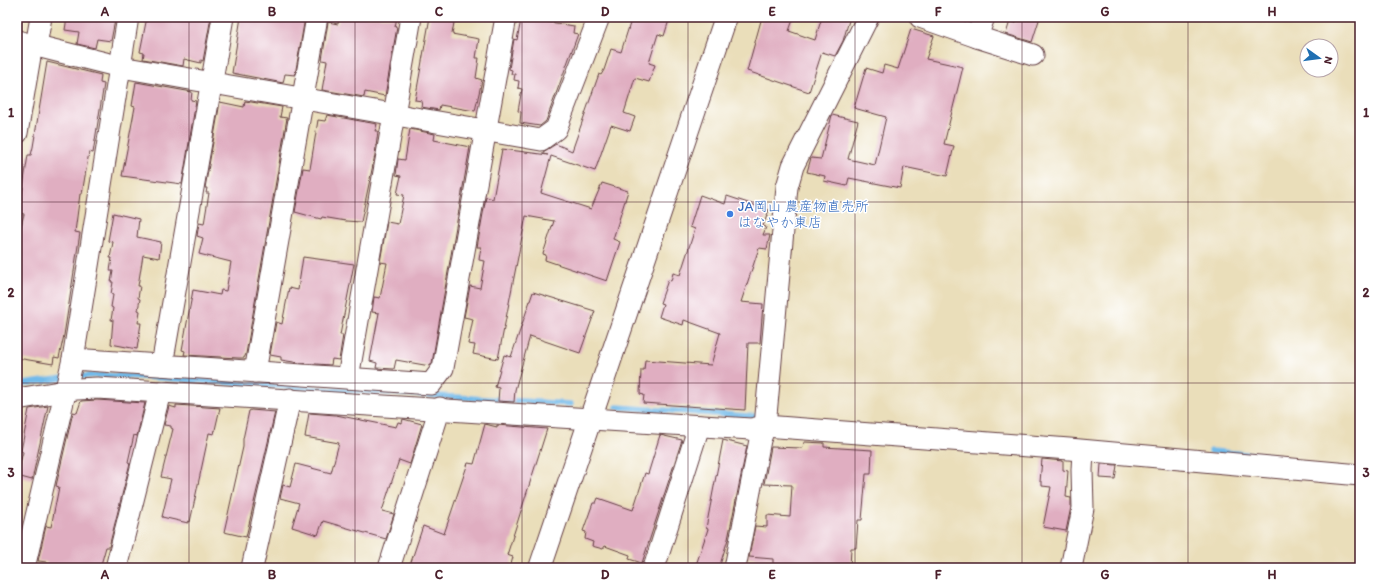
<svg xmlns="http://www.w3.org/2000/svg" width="1377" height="585" font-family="Itim,'Klee One',sans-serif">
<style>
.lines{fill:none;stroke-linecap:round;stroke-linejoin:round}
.stream{stroke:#71baea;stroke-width:5.5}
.building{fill:#e0aec1}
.minor-casing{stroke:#623c40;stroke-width:23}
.tertiary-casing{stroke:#623c40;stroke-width:24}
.minor{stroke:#fff;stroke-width:21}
.tertiary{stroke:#fff;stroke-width:22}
.grid{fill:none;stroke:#4a1f2b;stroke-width:1;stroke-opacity:0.55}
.shop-dot{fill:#3f7fe0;stroke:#fff;stroke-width:1.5}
.labels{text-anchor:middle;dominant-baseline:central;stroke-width:3;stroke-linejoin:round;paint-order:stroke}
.shop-label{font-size:14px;fill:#366cbe;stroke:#fff;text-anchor:start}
.neatline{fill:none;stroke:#4a1f2b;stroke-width:1.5}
.grid-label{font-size:13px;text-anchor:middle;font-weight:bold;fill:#4a1f2b}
</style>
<rect width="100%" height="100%" fill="#fff"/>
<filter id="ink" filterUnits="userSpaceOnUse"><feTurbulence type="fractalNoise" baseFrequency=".025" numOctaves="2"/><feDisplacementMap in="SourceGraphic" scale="8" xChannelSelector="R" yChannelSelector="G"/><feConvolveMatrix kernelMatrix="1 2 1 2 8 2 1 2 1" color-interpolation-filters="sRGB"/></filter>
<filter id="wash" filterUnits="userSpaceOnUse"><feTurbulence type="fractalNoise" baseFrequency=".012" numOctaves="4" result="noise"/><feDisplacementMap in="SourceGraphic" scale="16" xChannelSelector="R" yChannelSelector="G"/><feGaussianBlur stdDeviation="0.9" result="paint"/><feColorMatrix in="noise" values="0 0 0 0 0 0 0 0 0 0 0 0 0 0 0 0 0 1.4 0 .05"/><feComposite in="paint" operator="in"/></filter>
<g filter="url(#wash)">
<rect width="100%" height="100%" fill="#eadeba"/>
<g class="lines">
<!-- stream -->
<g class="stream">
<polyline points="72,377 103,375 161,378 289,387 571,404"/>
<polyline points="17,385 64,378"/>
<polyline points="617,407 762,417"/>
<polyline points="1211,451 1270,456"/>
</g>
</g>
<g id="blocks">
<!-- building -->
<g class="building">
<polygon points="67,17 98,17 115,20 111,41 97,39 95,48 77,44 79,32 65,30"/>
<polygon points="147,17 211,17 203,61 201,60 201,63 184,59 183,66 143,59 144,53 140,52"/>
<polygon points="241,17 265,17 278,19 279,17 305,18 295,75 285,74 283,83 232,73"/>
<polygon points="339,17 397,17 395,27 397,27 385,96 365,92 364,97 322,90 327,61 322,60 328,22 338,24"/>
<polygon points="430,17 455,17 452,34 479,39 476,58 479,58 476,78 482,80 475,111 440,105 439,110 421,107 422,101 415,100"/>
<polygon points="632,17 670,17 664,36 658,34 649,63 655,65 649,82 635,78 624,113 635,117 630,131 611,125 595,171 551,156 541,193 591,209 602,183 628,191 613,239 620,242 607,281 545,260 546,255 543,254 554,221 526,216 498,359 473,354 475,345 468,344 473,319 464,317 470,286 480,288 485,261 479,260 481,247 477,247 486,197 493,199 502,149 548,155 543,154 543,152 556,144 572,151 599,74 601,75 604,70 611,49 621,52"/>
<polygon points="762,17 794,17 789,31 815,40 822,17 850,17 843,41 835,56 822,52 809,92 747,71"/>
<polygon points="1018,17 1040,17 1032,42 1006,34 1010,21 1016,23"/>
<polygon points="525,18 574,26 573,33 578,34 546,121 540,126 520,123 521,112 518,111 522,89 518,88 519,81 514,80 515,74 511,74 512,70 509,69 514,39 517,40 521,20 524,20"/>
<polygon points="911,29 934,36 926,59 963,67 944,144 954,146 947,176 904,167 900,188 849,178 847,186 824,181 825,176 807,172 811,158 821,159 832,115 858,121 848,159 875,165 886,117 854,108 866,68 882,73 884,65 898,69"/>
<polygon points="47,62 101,75 100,83 104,84 93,153 89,152 82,194 80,194 75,232 80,233 64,335 59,358 54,357 53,364 17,358 17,243 24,214 19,213 28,155 31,155 33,147"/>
<polygon points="136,82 192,92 191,100 196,101 182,184 122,176 135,107 132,106"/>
<polygon points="245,101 282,107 280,117 287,118 246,354 244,358 238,358 184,355 185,351 182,350 193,290 220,295 221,290 226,291 231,262 199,254 203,238 197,236 199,223 204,224 209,193 206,193 207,188 205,188 220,102 244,107"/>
<polygon points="327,115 377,124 375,131 378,131 375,155 361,222 346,221 322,217 321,219 295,212 303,168 310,169 318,120 325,121"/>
<polygon points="410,129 435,134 434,140 470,147 432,363 430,366 396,360 394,369 376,368 377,363 370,361 379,313 372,312 374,297 380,298 387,263 380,262 387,222 398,224 404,195 397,194 401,176 396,175 398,159 405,160"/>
<polygon points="700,195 725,204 727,196 769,210 763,226 766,227 763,235 770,235 767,249 759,248 741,302 763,304 760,343 748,343 745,410 643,403 644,395 640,394 641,370 644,370 645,360 711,365 720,333 684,320 683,325 659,317 663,304 660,303 668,280 671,281 673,273 680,275 695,229 690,227"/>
<polygon points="113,213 139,219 137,237 161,242 159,258 143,255 138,286 140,286 138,298 140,299 138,310 140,311 138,323 141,323 137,349 111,344 113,320 111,320 113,308 111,307 113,295 111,294 113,282 111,282 113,271 110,271 112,258 110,258 113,242 108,241"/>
<polygon points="303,257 354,264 340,335 343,335 339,360 332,359 331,365 300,363 281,360 281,357 270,355 276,322 282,324 289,288 298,290"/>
<polygon points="533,292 595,311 580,353 530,336 515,390 514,402 498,401 499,388 495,387 504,355 511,357"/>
<polygon points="97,400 145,403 137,436 134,435 128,462 130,463 109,547 106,547 100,568 45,568 47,562 38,561 46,526 51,527 59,487 56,486 73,412 77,413 81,401"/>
<polygon points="176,405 220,408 214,434 209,433 190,522 188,521 188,523 162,517 171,479 161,477 173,429 171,428 171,426 164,425 169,406 176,408"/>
<polygon points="48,406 32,480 17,476 23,452 21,451 29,409"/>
<polygon points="251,410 275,412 246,537 224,532 243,447 243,439 249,411"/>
<polygon points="309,413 336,415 396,427 398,422 402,423 403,419 422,424 410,464 399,460 382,511 394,514 386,539 323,521 318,535 292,527 299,503 280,498 283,485 290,487 296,464 331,473 339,443 305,437"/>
<polygon points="485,424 497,427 497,425 547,429 507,555 513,557 510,568 409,568 423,526 444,534 468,463 474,464"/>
<polygon points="660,435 682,440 642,563 629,559 630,555 605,546 603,549 592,546 593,542 585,539 586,532 583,531 593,503 596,503 598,498 633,510 645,473 648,474"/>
<polygon points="723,440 747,446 728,539 719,568 695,568 708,529 706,528"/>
<polygon points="804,442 824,443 824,447 872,450 871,474 866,474 862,520 858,520 856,548 851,548 850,568 773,568 773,559 749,557 755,526 767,527 767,515 790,517 792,485 764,484 771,447 803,448"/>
<polygon points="1042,459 1063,461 1063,470 1068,471 1066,497 1071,498 1071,507 1066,531 1043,527 1051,487 1042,486 1042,482 1040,482"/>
<polygon points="1101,464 1117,465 1115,479 1100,478"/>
</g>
</g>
</g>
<g filter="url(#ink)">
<use href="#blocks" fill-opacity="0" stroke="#623c40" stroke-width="1"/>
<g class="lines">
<defs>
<g id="minor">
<polyline points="920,17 977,37 984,17"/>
<polyline points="977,37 1033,55"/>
<polyline points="17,41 121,67 541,140 556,129 599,17"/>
<polyline points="36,46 41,17"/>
<polyline points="17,133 32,45"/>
<polyline points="73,359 431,384 443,368 506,17"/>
<polyline points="162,365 223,17"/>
<polyline points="255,372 317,17"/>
<polyline points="348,378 411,17"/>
<polyline points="17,399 77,389 97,388 751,429 765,426 1069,449 1360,475"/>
<polyline points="24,568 73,359 128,17"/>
<polyline points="116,568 160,392"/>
<polyline points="252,568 290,399"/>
<polyline points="389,568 440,408"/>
<polyline points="654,568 699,426"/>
<polyline points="735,568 760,440 765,426 787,187 793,166 868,17"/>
<polyline points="1071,568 1083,508 1082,470 1083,451"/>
</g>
<polyline id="tertiary" points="540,568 726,17"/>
</defs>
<!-- minor casing -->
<use href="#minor" class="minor-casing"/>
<!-- tertiary casing -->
<use href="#tertiary" class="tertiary-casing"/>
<!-- minor -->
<use href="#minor" class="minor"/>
<!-- tertiary -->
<use href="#tertiary" class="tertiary"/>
</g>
</g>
<!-- grid -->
<path class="grid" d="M189,17V568M355,17V568M522,17V568M688,17V568M855,17V568M1022,17V568M1188,17V568M17,202H1360M17,383H1360"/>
<!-- markers -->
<circle class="shop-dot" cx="730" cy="214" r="4"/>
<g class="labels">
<!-- shop labels -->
<g class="shop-label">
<text x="738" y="206">JA岡山 農産物直売所<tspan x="738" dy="16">はなやか東店</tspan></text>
</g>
</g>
<!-- margin -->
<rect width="1377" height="585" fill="none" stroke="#fff" stroke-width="44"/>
<!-- north arrow -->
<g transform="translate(1319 58) rotate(104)"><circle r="19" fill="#ffffff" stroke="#b7a5aa"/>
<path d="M0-3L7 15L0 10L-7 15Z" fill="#1f6fb2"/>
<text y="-6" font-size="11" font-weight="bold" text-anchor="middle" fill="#4a1f2b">N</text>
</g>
<rect x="22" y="22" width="1333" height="541" class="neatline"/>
<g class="grid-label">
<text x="105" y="16">A</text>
<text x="272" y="16">B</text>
<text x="439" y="16">C</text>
<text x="605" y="16">D</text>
<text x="772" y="16">E</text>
<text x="938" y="16">F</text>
<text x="1105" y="16">G</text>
<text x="1272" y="16">H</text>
<text x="11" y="117">1</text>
<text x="1366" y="117">1</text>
<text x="11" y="297">2</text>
<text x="1366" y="297">2</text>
<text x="11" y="477">3</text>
<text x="1366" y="477">3</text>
<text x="105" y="579">A</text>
<text x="272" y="579">B</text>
<text x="439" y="579">C</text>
<text x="605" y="579">D</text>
<text x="772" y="579">E</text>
<text x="938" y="579">F</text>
<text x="1105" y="579">G</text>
<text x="1272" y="579">H</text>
</g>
</svg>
